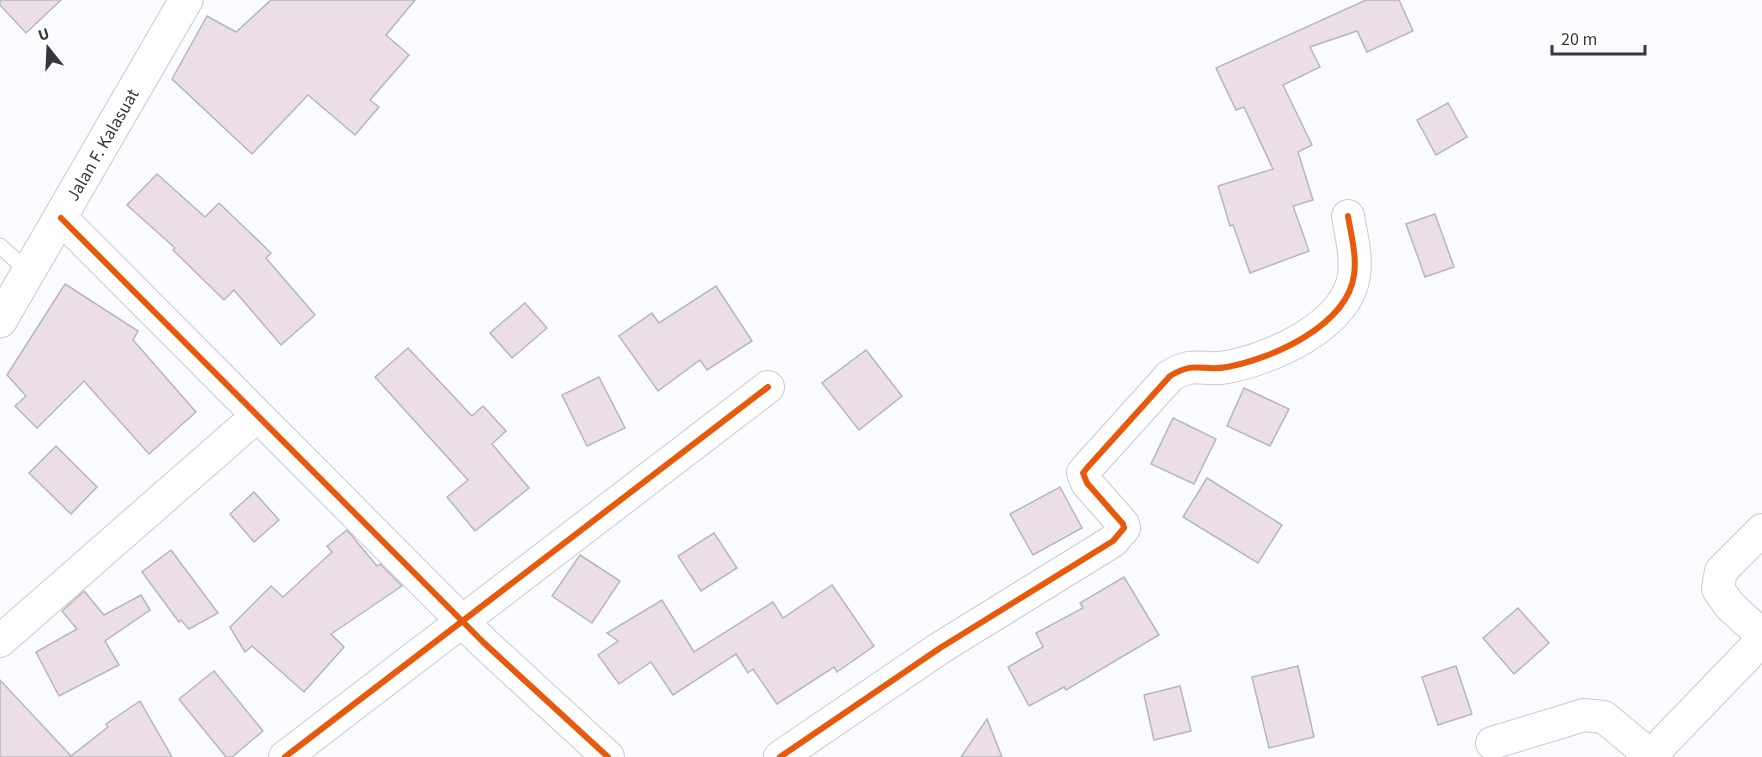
<svg xmlns="http://www.w3.org/2000/svg" width="1762" height="757" font-family="'Source Sans 3',sans-serif">
<style>
.building{fill:#ecdee7;stroke:#b7b6b8;stroke-width:1.5}
.lines{fill:none;stroke-linecap:round;stroke-linejoin:round}
.lane-casing{stroke:#c8cacc;stroke-width:17}
.street-casing{stroke:#c8cacc;stroke-width:34}
.secondary-casing{stroke:#c8cacc;stroke-width:35}
.lane{stroke:#fefeff;stroke-width:15}
.street{stroke:#fefeff;stroke-width:32}
.secondary{stroke:#fefeff;stroke-width:33}
.cycleway-casing{stroke:#fff;stroke-width:10}
.cycleway{stroke:#e8590c;stroke-width:6}
.labels{text-anchor:middle;dominant-baseline:central;stroke-width:6;stroke-linejoin:round;paint-order:stroke}
.street-label{font-size:18px;fill:#36383c;stroke:#fff}
</style>
<rect width="100%" height="100%" fill="#f9fbfe"/>
<!-- building -->
<g class="building">
<polygon points="0,0 61,0 26,33 0,5"/>
<polygon points="271,0 415,0 386,35 409,55 370,100 379,107 355,135 308,95 252,154 172,79 207,16 236,32"/>
<polygon points="1366,0 1399,0 1413,31 1367,52 1357,31 1310,47 1320,67 1283,85 1312,145 1298,152 1313,200 1293,206 1309,251 1250,273 1233,225 1230,226 1218,186 1273,169 1244,107 1236,110 1216,68"/>
<polygon points="1448,103 1467,137 1436,155 1417,120"/>
<polygon points="157,174 205,217 219,203 271,253 266,258 315,315 281,345 234,290 224,300 173,250 175,248 127,205"/>
<polygon points="1435,214 1454,267 1425,277 1406,224"/>
<polygon points="65,284 138,331 133,340 196,412 149,454 84,381 37,428 15,406 26,396 7,375"/>
<polygon points="716,286 752,341 707,370 700,360 658,391 619,336 652,313 659,323"/>
<polygon points="525,303 547,328 512,358 490,333"/>
<polygon points="408,348 472,416 483,406 506,431 492,444 529,488 475,531 447,497 468,480 375,377"/>
<polygon points="866,350 902,396 859,430 822,383"/>
<polygon points="599,377 625,428 587,446 562,395"/>
<polygon points="1244,388 1289,409 1270,446 1227,426"/>
<polygon points="1173,418 1216,439 1194,484 1151,464"/>
<polygon points="56,446 97,487 71,514 29,473"/>
<polygon points="1207,478 1282,525 1258,563 1183,517"/>
<polygon points="1060,487 1082,528 1033,555 1010,514"/>
<polygon points="254,492 279,520 254,542 230,514"/>
<polygon points="347,530 377,566 380,564 402,586 331,634 344,647 304,692 252,646 245,652 230,627 271,586 283,597 332,552 327,546"/>
<polygon points="714,533 737,568 701,591 678,556"/>
<polygon points="171,550 218,613 189,629 181,620 179,622 142,572"/>
<polygon points="580,555 620,581 592,623 552,596"/>
<polygon points="1124,577 1159,635 1066,690 1064,687 1029,706 1008,667 1043,647 1036,633 1083,608 1080,603"/>
<polygon points="832,585 874,646 837,672 834,667 777,704 753,669 748,673 736,654 673,695 651,662 619,684 598,655 618,641 607,633 662,600 694,652 773,602 783,618"/>
<polygon points="84,591 104,615 141,595 150,610 105,641 119,665 59,696 36,652 77,629 62,611"/>
<polygon points="1518,608 1549,643 1514,674 1483,638"/>
<polygon points="1298,666 1314,737 1269,748 1252,677"/>
<polygon points="1456,666 1472,714 1438,725 1422,677"/>
<polygon points="214,671 263,731 232,757 226,757 179,699"/>
<polygon points="0,680 71,756 108,727 106,724 140,701 172,757 0,757"/>
<polygon points="1180,686 1191,731 1154,740 1144,695"/>
<polygon points="987,719 1002,757 961,757"/>
</g>
<g class="lines">
<defs>
<polyline id="lane" points="0,246 29,272"/>
<g id="street">
<polyline points="61,218 484,643 608,757"/>
<polyline points="1762,530 1721,571 1718,589 1730,606 1762,635"/>
<polyline points="0,641 257,416"/>
<polyline points="1492,743 1584,715 1604,717 1646,752 1657,749 1762,640"/>
<polyline points="285,757 768,387"/>
<path d="M780,757L940,648L1113,541L1124,528L1123,524L1087,483L1083,473L1087,468L1170,376C1196,360 1202,372 1227,367C1271,359 1347,326 1354,275C1357,256 1351,235 1348,216"/>
</g>
<polyline id="secondary" points="0,321 186,0"/>
</defs>
<!-- lane casing -->
<use href="#lane" class="lane-casing"/>
<!-- street casing -->
<use href="#street" class="street-casing"/>
<!-- secondary casing -->
<use href="#secondary" class="secondary-casing"/>
<!-- lane -->
<use href="#lane" class="lane"/>
<!-- street -->
<use href="#street" class="street"/>
<!-- secondary -->
<use href="#secondary" class="secondary"/>
<defs>
<g id="cycleway">
<polyline points="61,218 484,643 608,757"/>
<polyline points="285,757 768,387"/>
<path d="M780,757L940,648L1113,541L1124,528L1123,524L1087,483L1083,473L1087,468L1170,376C1196,360 1202,372 1227,367C1271,359 1347,326 1354,275C1357,256 1351,235 1348,216"/>
</g>
</defs>
<!-- cycleway casing -->
<use href="#cycleway" class="cycleway-casing"/>
<!-- cycleway -->
<use href="#cycleway" class="cycleway"/>
</g>
<g class="labels">
<!-- street labels -->
<g class="street-label">
<text transform="translate(103 145) rotate(-60)">Jalan F. Kalasuat</text>
</g>
</g>
<!-- north arrow -->
<g transform="translate(48 48) rotate(342)" stroke="#ffffff" stroke-width="4.5" paint-order="stroke">
<path d="M0-4.5L10 22L0 15L-10 22Z" fill="#36383c"/>
<text y="-9" font-size="16" font-weight="bold" text-anchor="middle" fill="#36383c">U</text>
</g>
<!-- scale -->
<path d="M1552 45v9h93v-9" fill="none" stroke="#36383c" stroke-width="3"/>
<text x="1561" y="45" font-size="18" fill="#36383c" stroke="#ffffff" stroke-width="4.5" paint-order="stroke">20 m</text>
</svg>
